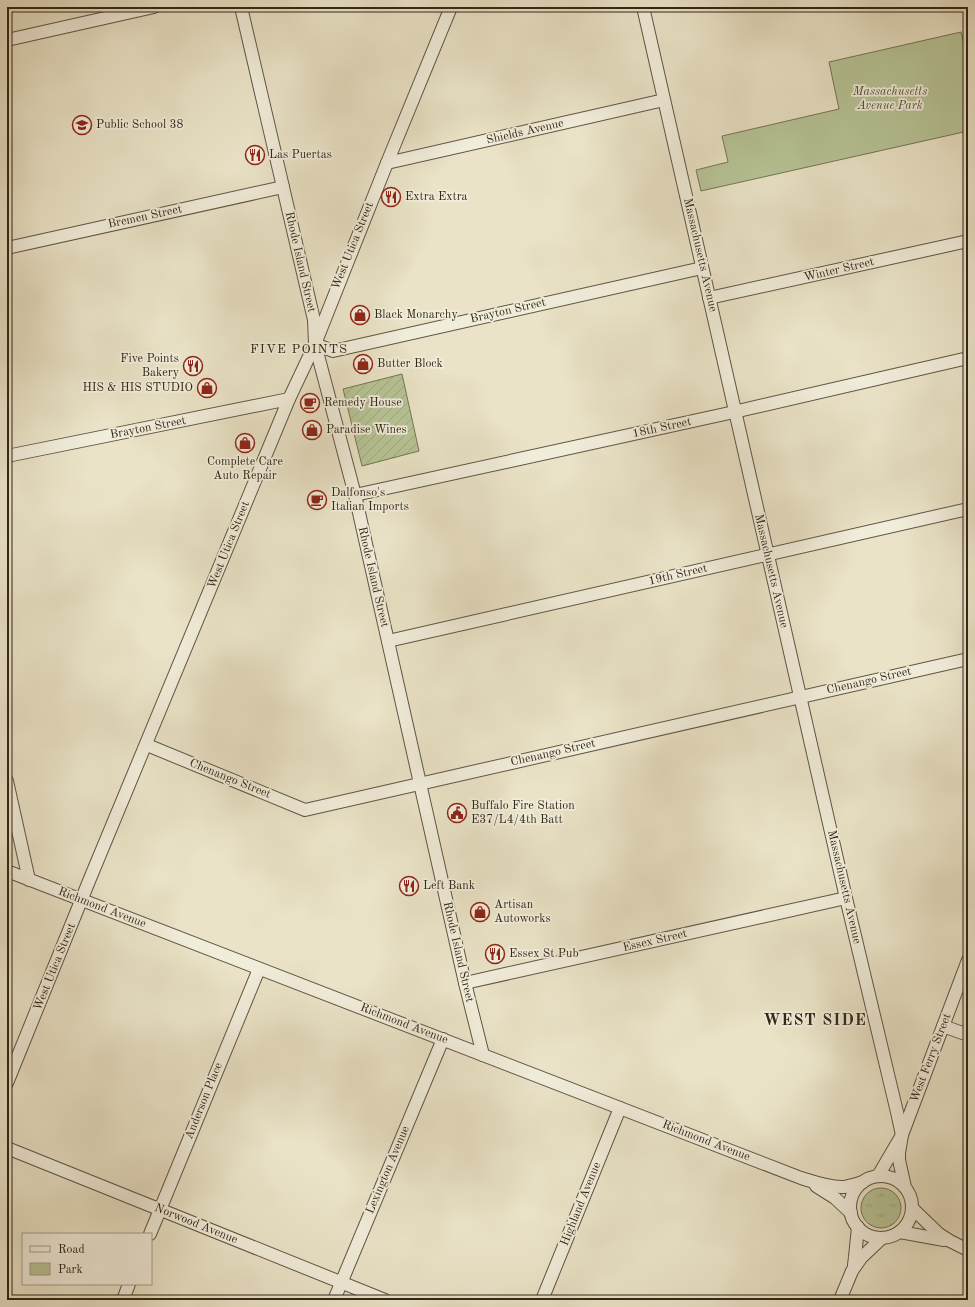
<svg xmlns="http://www.w3.org/2000/svg" width="975" height="1307" font-family="'Old Standard TT',serif">
<style>
.grass{fill:url(#grass-tufts);stroke:#747556}
.park{fill:#b7c496;stroke:#747556}
.garden{fill:url(#garden-furrows);stroke:#747556}
.lines{fill:none;stroke-linecap:round;stroke-linejoin:round}
.minor-casing{stroke:#5f5543;stroke-width:14}
.minor{stroke:#f1eddb;stroke-width:12}
.labels{text-anchor:middle;dominant-baseline:central;stroke-width:3.5;stroke-linejoin:round;paint-order:stroke}
.park-label{font-size:12px;font-style:italic;fill:#524e37;stroke:#f1eddb}
.poi-label{font-size:12px;fill:#312617;stroke:#f1eddb;text-anchor:start}
.street-label{font-size:12px;fill:#312617;stroke:#f1eddb}
.neighbourhood-label{font-size:13px;letter-spacing:1px;fill:#312617;stroke:#f1eddb}
.district-label{font-size:16px;font-weight:bold;letter-spacing:1px;fill:#312617;stroke:#f1eddb}
</style>
<defs>
<pattern id="grass-tufts" width="24" height="20" patternUnits="userSpaceOnUse"><rect width="24" height="20" fill="#b7c496"/><path d="M3 7l-1-3M5 7V3M7 7l1-3M15 17l-1-3M17 17v-4M19 17l1-3" fill="none" stroke="#9ea881"/></pattern>
<pattern id="garden-furrows" width="10" height="10" patternUnits="userSpaceOnUse"><rect width="10" height="10" fill="#b7c496"/><path d="M-1 1l2-2M0 10L10 0M9 11l2-2" fill="none" stroke="#9ea881"/></pattern>
</defs>
<rect width="100%" height="100%" fill="#eae3c7"/>
<filter id="stains"><feTurbulence type="fractalNoise" baseFrequency=".005" numOctaves="4"/><feColorMatrix values="0 0 0 0 .2 0 0 0 0 .09 0 0 0 0 .02 0 0 0 .5 -.17"/></filter>
<radialGradient id="worn" r=".72"><stop offset=".6" stop-color="#630" stop-opacity="0"/><stop offset="1" stop-color="#630" stop-opacity=".3"/></radialGradient>
<!-- grass -->
<circle class="grass" cx="881" cy="1208" r="20"/>
<!-- park -->
<polygon class="park" points="961,32 968,62 968,131 701,191 696,170 728,162 722,136 839,109 829,62"/>
<!-- garden -->
<polygon class="garden" points="402,374 419,451 362,466 343,389"/>
<g class="lines">
<defs>
<g id="minor">
<polyline points="241,7 314,320 315,344 355,495 465,983 483,1055"/>
<polyline points="643,7 846,898 897,1112 902,1135 899,1153 899,1160 905,1187"/>
<polyline points="7,40 154,7"/>
<polyline points="387,163 664,100"/>
<polyline points="7,248 283,187"/>
<polyline points="709,298 968,241"/>
<polyline points="315,344 333,351 702,268"/>
<polyline points="7,456 289,399"/>
<polyline points="355,495 725,414 968,358"/>
<polyline points="388,641 968,509"/>
<polyline points="147,745 305,810 968,659"/>
<polyline points="7,781 29,880"/>
<path d="M7,871L801,1178C814,1182 830,1188 844,1187C851,1186 857,1184 863,1182"/>
<polyline points="465,983 846,898"/>
<polyline points="943,1026 968,1035"/>
<polyline points="7,1083 89,881 289,399 315,344 387,163 451,7"/>
<polyline points="7,1148 385,1300"/>
<polyline points="878,1176 902,1135 968,960"/>
<circle cx="881" cy="1207" r="31"/>
<polyline points="816,1186 835,1198 851,1213"/>
<polyline points="912,1208 939,1234 950,1241 968,1250"/>
<polyline points="900,1232 944,1240"/>
<polyline points="150,1234 259,969"/>
<polyline points="854,1265 855,1257 858,1227"/>
<polyline points="123,1300 129,1284"/>
<polyline points="334,1300 443,1039"/>
<polyline points="542,1300 620,1108"/>
<polyline points="840,1300 852,1271 861,1258 882,1238"/>
</g>
</defs>
<!-- minor casing -->
<use href="#minor" class="minor-casing"/>
<!-- minor -->
<use href="#minor" class="minor"/>
</g>
<!-- icons -->
<defs>
<symbol id="school-ring" viewBox="-11 -11 22 22"><circle r="9.5" fill="#f1eddb" stroke="#8f2418" stroke-width="1.5"/><path d="M0-5L7-2L0 1L-7-2ZM-4 1L0 2.5L4 1V4Q0 6-4 4Z" fill="#8f2418"/></symbol>
<symbol id="restaurant-ring" viewBox="-11 -11 22 22"><circle r="9.5" fill="#f1eddb" stroke="#8f2418" stroke-width="1.5"/><path d="M-5-6h1v4h1v-4h1v4h1v-4h1v5L-1.5 .5V6h-2V.5L-5-1ZM5-6V6H3V1.5H1.5Q1.5-4 5-6Z" fill="#8f2418"/></symbol>
<symbol id="shop-ring" viewBox="-11 -11 22 22"><circle r="9.5" fill="#f1eddb" stroke="#8f2418" stroke-width="1.5"/><path d="M-5-2.5h2.3a2.7 3.5 0 0 1 5.4 0H5L5.5 6h-11ZM-1.5-2.5h3a1.5 2.3 0 0 0-3 0Z" fill="#8f2418"/></symbol>
<symbol id="cafe-ring" viewBox="-11 -11 22 22"><circle r="9.5" fill="#f1eddb" stroke="#8f2418" stroke-width="1.5"/><path d="M-5.5-4.5H6V0H3Q3 3.5 0 3.5H-2.5Q-5.5 3.5-5.5 0ZM3-3.2v2h1.7v-2ZM-6 4.5H4V6H-6Z" fill="#8f2418"/></symbol>
<symbol id="civic-ring" viewBox="-11 -11 22 22"><circle r="9.5" fill="#f1eddb" stroke="#8f2418" stroke-width="1.5"/><path d="M-.6-6.5H3V-4.5H.6V-3L4-1V1h2V6H-6V1h2V-1L-.6-3ZM-1.2 2.5V6h2.4V2.5Z" fill="#8f2418"/></symbol>
</defs>
<g fill-rule="evenodd">
<use href="#school-ring" x="71" y="114" width="22" height="22"/>
<use href="#restaurant-ring" x="244" y="144" width="22" height="22"/>
<use href="#restaurant-ring" x="380" y="186" width="22" height="22"/>
<use href="#shop-ring" x="349" y="304" width="22" height="22"/>
<use href="#shop-ring" x="352" y="353" width="22" height="22"/>
<use href="#restaurant-ring" x="182" y="355" width="22" height="22"/>
<use href="#shop-ring" x="196" y="377" width="22" height="22"/>
<use href="#cafe-ring" x="299" y="392" width="22" height="22"/>
<use href="#shop-ring" x="301" y="419" width="22" height="22"/>
<use href="#shop-ring" x="234" y="432" width="22" height="22"/>
<use href="#cafe-ring" x="306" y="489" width="22" height="22"/>
<use href="#civic-ring" x="446" y="802" width="22" height="22"/>
<use href="#restaurant-ring" x="398" y="875" width="22" height="22"/>
<use href="#shop-ring" x="469" y="901" width="22" height="22"/>
<use href="#restaurant-ring" x="484" y="943" width="22" height="22"/>
</g>
<g class="labels">
<!-- park labels -->
<g class="park-label">
<text x="890" y="92">Massachusetts<tspan x="890" dy="14">Avenue Park</tspan></text>
</g>
<!-- poi labels -->
<g class="poi-label">
<text x="96" y="125">Public School 38</text>
<text x="269" y="155">Las Puertas</text>
<text x="405" y="197">Extra Extra</text>
<text x="374" y="315">Black Monarchy</text>
<text x="179" y="359" text-anchor="end">Five Points<tspan x="179" dy="14">Bakery</tspan></text>
<text x="377" y="364">Butter Block</text>
<text x="193" y="388" text-anchor="end">HIS &amp; HIS STUDIO</text>
<text x="324" y="403">Remedy House</text>
<text x="326" y="430">Paradise Wines</text>
<text x="245" y="462" text-anchor="middle">Complete Care<tspan x="245" dy="14">Auto Repair</tspan></text>
<text x="331" y="493">Dalfonso's<tspan x="331" dy="14">Italian Imports</tspan></text>
<text x="471" y="806">Buffalo Fire Station<tspan x="471" dy="14">E37/L4/4th Batt</tspan></text>
<text x="423" y="886">Left Bank</text>
<text x="494" y="905">Artisan<tspan x="494" dy="14">Autoworks</tspan></text>
<text x="509" y="954">Essex St Pub</text>
</g>
<!-- street labels -->
<g class="street-label">
<text transform="translate(525 132) rotate(-13)">Shields Avenue</text>
<text transform="translate(145 217) rotate(-12)">Bremen Street</text>
<text transform="translate(353 246) rotate(-68)">West Utica Street</text>
<text transform="translate(700 255) rotate(77)">Massachusetts Avenue</text>
<text transform="translate(300 262) rotate(77)">Rhode Island Street</text>
<text transform="translate(839 270) rotate(-13)">Winter Street</text>
<text transform="translate(508 311) rotate(-13)">Brayton Street</text>
<text transform="translate(148 428) rotate(-11)">Brayton Street</text>
<text transform="translate(662 428) rotate(-12)">18th Street</text>
<text transform="translate(229 545) rotate(-68)">West Utica Street</text>
<text transform="translate(771 571) rotate(77)">Massachusetts Avenue</text>
<text transform="translate(678 575) rotate(-13)">19th Street</text>
<text transform="translate(373 577) rotate(77)">Rhode Island Street</text>
<text transform="translate(869 681) rotate(-13)">Chenango Street</text>
<text transform="translate(553 753) rotate(-13)">Chenango Street</text>
<text transform="translate(230 779) rotate(22)">Chenango Street</text>
<text transform="translate(844 887) rotate(77)">Massachusetts Avenue</text>
<text transform="translate(102 908) rotate(21)">Richmond Avenue</text>
<text transform="translate(655 941) rotate(-13)">Essex Street</text>
<text transform="translate(458 952) rotate(77)">Rhode Island Street</text>
<text transform="translate(55 967) rotate(-68)">West Utica Street</text>
<text transform="translate(404 1024) rotate(21)">Richmond Avenue</text>
<text transform="translate(931 1058) rotate(-69)">West Ferry Street</text>
<text transform="translate(204 1101) rotate(-68)">Anderson Place</text>
<text transform="translate(706 1141) rotate(21)">Richmond Avenue</text>
<text transform="translate(388 1170) rotate(-67)">Lexington Avenue</text>
<text transform="translate(581 1204) rotate(-68)">Highland Avenue</text>
<text transform="translate(196 1224) rotate(22)">Norwood Avenue</text>
</g>
<!-- neighbourhood labels -->
<g class="neighbourhood-label">
<text x="299" y="349">FIVE POINTS</text>
</g>
<!-- district labels -->
<g class="district-label">
<text x="815" y="1021">WEST SIDE</text>
</g>
</g>
<!-- margin -->
<rect width="975" height="1307" fill="none" stroke="#eae3c7" stroke-width="24"/>
<rect x="8" y="8" width="959" height="1291" fill="none" stroke="#312617" stroke-width="2"/>
<rect x="12" y="12" width="951" height="1283" fill="none" stroke="#312617"/>
<!-- legend -->
<rect x="22" y="1233" width="130" height="52" fill="#f1eddb" stroke="#a49d8d"/>
<rect x="30" y="1246" width="20" height="6" fill="#f1eddb" stroke="#a49d8d"/>
<text x="58" y="1253" font-size="12" fill="#312617">Road</text>
<rect x="30" y="1263" width="20" height="12" fill="#b7c496" stroke="#a49d8d"/>
<text x="58" y="1273" font-size="12" fill="#312617">Park</text>
<rect width="100%" height="100%" filter="url(#stains)"/>
<rect width="100%" height="100%" fill="url(#worn)"/>
</svg>
